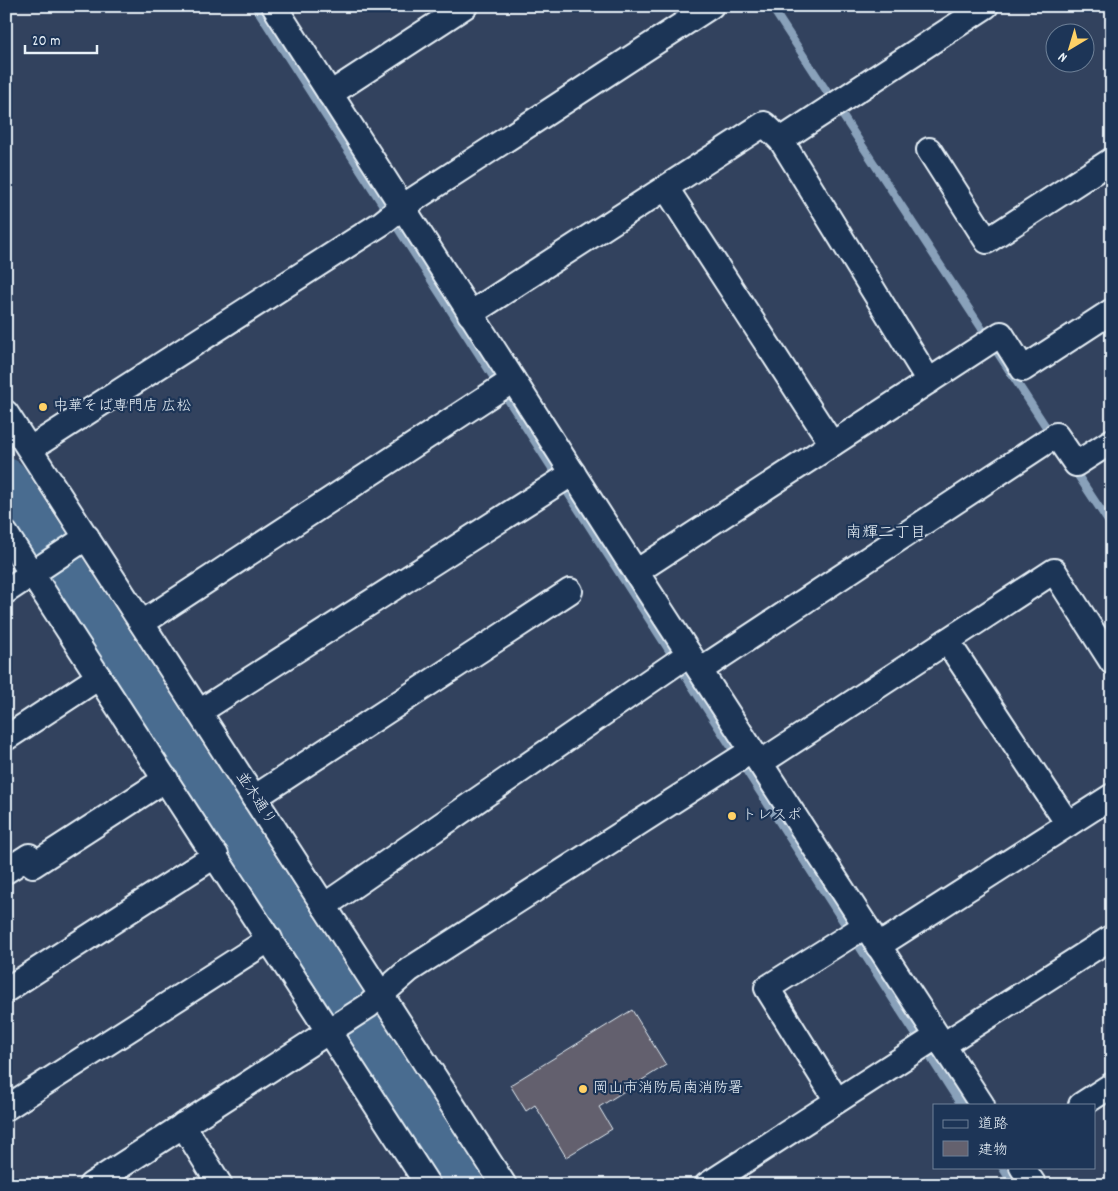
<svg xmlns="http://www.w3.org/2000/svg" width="1118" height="1191" font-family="Dekko,'Klee One',sans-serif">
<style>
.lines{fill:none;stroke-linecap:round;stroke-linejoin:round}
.stream{stroke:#89a1ba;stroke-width:8}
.river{stroke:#496c90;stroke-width:44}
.building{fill:#64616e;stroke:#e8f1f8}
.minor-casing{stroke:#e8f1f8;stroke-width:28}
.minor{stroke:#1d3557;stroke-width:24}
.poi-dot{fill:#ffd166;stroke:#1d3557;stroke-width:2}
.labels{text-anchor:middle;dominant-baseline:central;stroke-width:4.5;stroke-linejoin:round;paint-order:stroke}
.poi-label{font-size:15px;fill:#e8f1f8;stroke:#1d3557;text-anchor:start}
.street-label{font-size:15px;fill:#e8f1f8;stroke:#1d3557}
.neighbourhood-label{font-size:16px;fill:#e8f1f8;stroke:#1d3557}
</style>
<rect width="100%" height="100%" fill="#32425e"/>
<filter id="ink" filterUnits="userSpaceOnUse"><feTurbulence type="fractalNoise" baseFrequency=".02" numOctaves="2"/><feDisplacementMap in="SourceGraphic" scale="10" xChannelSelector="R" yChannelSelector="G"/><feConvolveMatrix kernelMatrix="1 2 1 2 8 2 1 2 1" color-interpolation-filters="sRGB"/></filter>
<g filter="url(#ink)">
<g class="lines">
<!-- stream -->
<g class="stream">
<polyline points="255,6 961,1105"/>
<polyline points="771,6 1052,436"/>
<polyline points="1073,468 1112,527"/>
<polyline points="1002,1167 1013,1185"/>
</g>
<!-- river -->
<polyline class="river" points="6,480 461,1185"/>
</g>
<!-- building -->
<polygon class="building" points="632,1010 666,1065 599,1107 612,1129 566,1157 535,1105 526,1111 510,1085"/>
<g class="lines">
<defs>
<g id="minor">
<polyline points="274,6 636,572 982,1105"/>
<polyline points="330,94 465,6"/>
<polyline points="781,140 986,6"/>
<polyline points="929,150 987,241 1112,160"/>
<polyline points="666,188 832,444"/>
<polyline points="470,314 764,124 781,140 929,381"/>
<polyline points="6,413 504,1185"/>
<polyline points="1056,435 1076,464 1112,441"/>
<polyline points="30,449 382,223 402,207 711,6"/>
<polyline points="6,534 428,1185"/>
<polyline points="636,572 1001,334 1023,369 1112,311"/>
<polyline points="6,591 87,537"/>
<polyline points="142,623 513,380"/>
<polyline points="947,641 1068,824"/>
<polyline points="700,670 1047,441"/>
<polyline points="199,712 573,473"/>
<polyline points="6,738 99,677"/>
<polyline points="760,763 1054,571 1112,662"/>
<polyline points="254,798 570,591"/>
<polyline points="6,871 29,856 33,865 166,779"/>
<polyline points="324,906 689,654"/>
<polyline points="878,946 1112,796"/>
<polyline points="6,990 216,855"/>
<polyline points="943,1045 1112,937"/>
<polyline points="836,1099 767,988 865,926"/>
<polyline points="1081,1105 1112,1085"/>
<polyline points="6,1108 270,939"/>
<polyline points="183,1125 220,1185"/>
<polyline points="1022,1167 1034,1185"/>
<polyline points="91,1185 368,1006 409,970 751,751"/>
<polyline points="707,1185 936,1037"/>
</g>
</defs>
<!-- minor casing -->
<use href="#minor" class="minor-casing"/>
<!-- minor -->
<use href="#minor" class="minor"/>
</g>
</g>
<!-- markers -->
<g class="poi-dot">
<circle cx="43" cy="407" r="5"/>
<circle cx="732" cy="816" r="5"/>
<circle cx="583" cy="1089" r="5"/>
</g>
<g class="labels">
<!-- poi labels -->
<g class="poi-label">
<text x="53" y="407">中華そば専門店 広松</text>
<text x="742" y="816">トレスポ</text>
<text x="593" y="1089">岡山市消防局南消防署</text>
</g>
<!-- street labels -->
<g class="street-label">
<text transform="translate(255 799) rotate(57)">並木通り</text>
</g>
<!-- neighbourhood labels -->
<g class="neighbourhood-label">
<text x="886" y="533">南輝二丁目</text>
</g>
</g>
<!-- margin -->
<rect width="1118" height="1191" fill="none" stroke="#1d3557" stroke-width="25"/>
<rect x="12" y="12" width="1093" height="1166" fill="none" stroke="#e8f1f8" stroke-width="2" filter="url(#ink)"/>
<!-- legend -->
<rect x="933" y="1104" width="162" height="65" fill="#1d3557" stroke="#6e8097"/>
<rect x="943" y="1120" width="25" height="8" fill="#1d3557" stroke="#6e8097"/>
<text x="978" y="1128" font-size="15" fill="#e8f1f8">道路</text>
<rect x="943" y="1141" width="25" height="15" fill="#64616e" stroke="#6e8097"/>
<text x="978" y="1154" font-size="15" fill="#e8f1f8">建物</text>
<!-- north arrow -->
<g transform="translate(1070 48) rotate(218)"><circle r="24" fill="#1d3557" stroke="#6e8097"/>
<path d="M0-4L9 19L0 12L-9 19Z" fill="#ffd166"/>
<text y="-8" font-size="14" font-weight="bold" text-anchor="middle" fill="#e8f1f8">N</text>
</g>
<!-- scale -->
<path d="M25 45v8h72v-8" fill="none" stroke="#e8f1f8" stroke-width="2.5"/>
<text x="32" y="45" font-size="15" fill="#e8f1f8" stroke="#1d3557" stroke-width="4" paint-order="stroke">20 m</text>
</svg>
